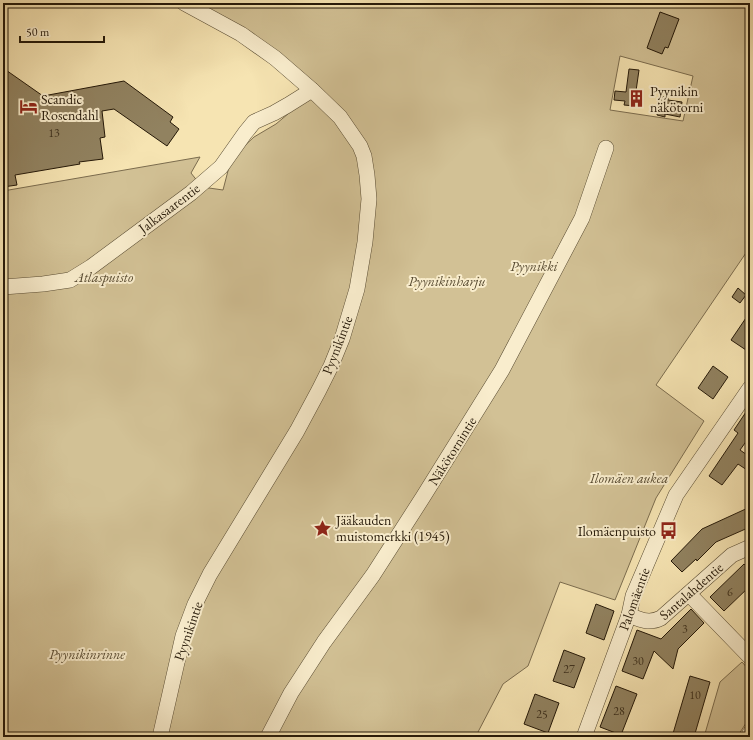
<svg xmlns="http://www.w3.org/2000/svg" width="753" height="740" font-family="'EB Garamond',serif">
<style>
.green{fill:#d2c195;stroke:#7b6c4e;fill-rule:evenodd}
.building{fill:#918260;stroke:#241808}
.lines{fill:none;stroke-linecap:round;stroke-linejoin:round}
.minor-casing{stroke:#584b32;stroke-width:16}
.minor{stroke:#f9edcd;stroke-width:15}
.labels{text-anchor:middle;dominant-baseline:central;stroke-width:4;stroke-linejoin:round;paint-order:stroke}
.number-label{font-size:12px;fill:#3f321e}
.poi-label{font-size:14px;fill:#241808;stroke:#f9edcd;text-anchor:start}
.street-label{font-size:14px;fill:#241808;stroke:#f9edcd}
.park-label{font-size:14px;font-style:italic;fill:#584b32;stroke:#f9edcd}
</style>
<rect width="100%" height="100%" fill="#f6e4b2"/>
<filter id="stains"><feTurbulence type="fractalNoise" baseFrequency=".005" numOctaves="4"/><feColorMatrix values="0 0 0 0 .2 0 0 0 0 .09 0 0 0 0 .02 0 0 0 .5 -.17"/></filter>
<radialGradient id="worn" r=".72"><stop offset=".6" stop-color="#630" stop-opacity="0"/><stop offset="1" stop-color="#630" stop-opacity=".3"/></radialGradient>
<!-- green -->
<g class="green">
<path d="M189,3H750V247L656,385L704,421L656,498L615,600L560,582L528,666L503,684L478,732L477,737H3V191L200,157L191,173L202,187L223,190L229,167L238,152L254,137L276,124L320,87ZM620,56L693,76L683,121L610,110Z"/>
<polygon points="742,662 750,671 750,717 737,737 704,737 720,682"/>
</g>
<!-- building -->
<g class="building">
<polygon points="660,12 679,19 668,48 665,47 662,54 647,48"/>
<polygon points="3,68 43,96 124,81 173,117 170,122 179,129 167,146 114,109 102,111 105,137 100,138 103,159 79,162 80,164 15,175 17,185 3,187"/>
<polygon points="629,69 639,70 636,91 642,96 642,100 641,102 635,106 624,105 625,101 614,100 615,91 626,92"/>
<polygon points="659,96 668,98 668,100 682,102 680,117 665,114 665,117 657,115"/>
<polygon points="738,288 746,295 740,303 732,297"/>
<polygon points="750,312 750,344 746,350 731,340"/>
<polygon points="713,366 728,377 713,399 698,388"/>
<polygon points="750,406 750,436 740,450 750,457 750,472 738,464 722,485 709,476 738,433 734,430"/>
<polygon points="750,507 750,527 716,542 697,561 696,559 682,572 671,561 702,529"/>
<polygon points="744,564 750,570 750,586 724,611 710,597"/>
<polygon points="596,604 614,611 604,640 586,633"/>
<polygon points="691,609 704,623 678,649 673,669 654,651 643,679 622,671 637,630 661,639"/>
<polygon points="564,650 585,658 574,688 553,681"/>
<polygon points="690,676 710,682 694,737 672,737"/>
<polygon points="616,686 637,694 621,735 600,727"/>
<polygon points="535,694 559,703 548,733 524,724"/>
</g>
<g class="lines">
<defs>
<g id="minor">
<polyline points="3,287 43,284 70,280 91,267 191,193 221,167 245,133 254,122 274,113 288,105 312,90"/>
<polyline points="689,594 750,657"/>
<path d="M629,615C641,620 649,624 661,618L732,555L750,547"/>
<polyline points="160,737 183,636 195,604 210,574 297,431 319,390 331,366 342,339 357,289 365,242 369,199 367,175 364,156 360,146 340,117 312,90 275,58 241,34 184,3"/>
<polyline points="268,737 291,693 324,642 373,575 423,497 502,370 582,218 606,148"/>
<polyline points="584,737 629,615 633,596 676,495 750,388"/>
<polyline points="748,737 750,733"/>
</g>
</defs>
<!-- minor casing -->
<use href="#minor" class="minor-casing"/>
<!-- minor -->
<use href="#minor" class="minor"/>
</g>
<!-- icons -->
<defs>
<symbol id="building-bare" viewBox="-9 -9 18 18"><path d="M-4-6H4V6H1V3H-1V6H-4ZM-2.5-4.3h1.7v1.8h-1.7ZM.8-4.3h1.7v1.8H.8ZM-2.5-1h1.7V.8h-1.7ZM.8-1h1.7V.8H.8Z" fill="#8f2418" stroke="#f9edcd" stroke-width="2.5" paint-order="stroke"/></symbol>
<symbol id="hotel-bare" viewBox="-9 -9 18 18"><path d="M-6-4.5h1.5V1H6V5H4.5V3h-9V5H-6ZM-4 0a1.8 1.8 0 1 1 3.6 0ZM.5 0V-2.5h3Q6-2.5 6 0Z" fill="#8f2418" stroke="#f9edcd" stroke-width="2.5" paint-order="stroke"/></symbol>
<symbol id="sight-bare" viewBox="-9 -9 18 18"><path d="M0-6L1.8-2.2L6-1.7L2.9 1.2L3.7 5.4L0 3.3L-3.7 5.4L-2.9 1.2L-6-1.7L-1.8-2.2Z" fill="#8f2418" stroke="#f9edcd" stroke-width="2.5" paint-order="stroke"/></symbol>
<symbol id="bus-bare" viewBox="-9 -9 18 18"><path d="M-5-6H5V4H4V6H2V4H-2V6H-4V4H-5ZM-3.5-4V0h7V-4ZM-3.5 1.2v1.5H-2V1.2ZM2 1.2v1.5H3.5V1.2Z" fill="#8f2418" stroke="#f9edcd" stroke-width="2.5" paint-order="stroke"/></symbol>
</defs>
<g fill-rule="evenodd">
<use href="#building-bare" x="624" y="86" width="25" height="25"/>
<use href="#hotel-bare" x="16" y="94" width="25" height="25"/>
<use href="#sight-bare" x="310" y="516" width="25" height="25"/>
<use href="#bus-bare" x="656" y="518" width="25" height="25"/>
</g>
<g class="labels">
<!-- number labels -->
<g class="number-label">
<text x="54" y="133">13</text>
<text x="730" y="592">6</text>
<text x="685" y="629">3</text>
<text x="638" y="661">30</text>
<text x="569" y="669">27</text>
<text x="695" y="695">10</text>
<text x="619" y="711">28</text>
<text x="542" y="714">25</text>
</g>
<!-- poi labels -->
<g class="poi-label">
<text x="650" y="91">Pyynikin<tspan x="650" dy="16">näkötorni</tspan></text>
<text x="41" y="99">Scandic<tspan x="41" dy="16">Rosendahl</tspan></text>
<text x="336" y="520">Jääkauden<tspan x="336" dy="16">muistomerkki (1945)</tspan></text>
<text x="656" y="531" text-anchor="end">Ilomäenpuisto</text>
</g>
<!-- street labels -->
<g class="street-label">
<text transform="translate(169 208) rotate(-37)">Jalkasaarentie</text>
<text transform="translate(337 345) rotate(-69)">Pyynikintie</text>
<text transform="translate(452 451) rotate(-58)">Näkötornintie</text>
<text transform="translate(691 591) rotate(-41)">Santalahdentie</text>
<text transform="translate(634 599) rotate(-70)">Palomäentie</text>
<text transform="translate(188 631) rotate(-71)">Pyynikintie</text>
</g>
<!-- park labels -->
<g class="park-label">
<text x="534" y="266">Pyynikki</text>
<text x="104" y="277">Atlaspuisto</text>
<text x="447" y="281">Pyynikinharju</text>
<text x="629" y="478">Ilomäen aukea</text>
<text x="87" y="654">Pyynikinrinne</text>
</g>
</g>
<!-- margin -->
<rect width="753" height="740" fill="none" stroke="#f6e4b2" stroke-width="16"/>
<rect x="4" y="4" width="745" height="732" fill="none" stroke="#241808" stroke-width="2"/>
<rect x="8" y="8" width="737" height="724" fill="none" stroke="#241808"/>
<!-- scale -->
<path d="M20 36v6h84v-6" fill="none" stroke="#241808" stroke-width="2"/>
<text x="26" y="36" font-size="12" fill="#241808" stroke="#f9edcd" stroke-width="3" paint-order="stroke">50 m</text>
<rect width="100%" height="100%" filter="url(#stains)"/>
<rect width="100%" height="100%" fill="url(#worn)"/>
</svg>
